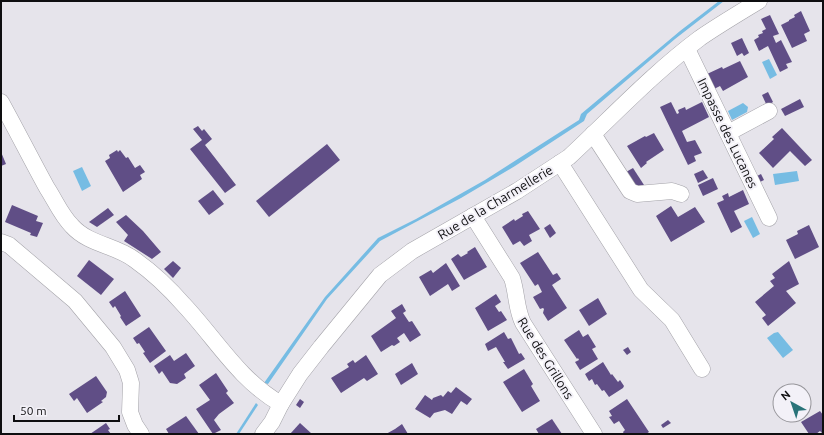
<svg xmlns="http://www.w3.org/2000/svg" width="824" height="435" font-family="Ubuntu,sans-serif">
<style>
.water{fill:#76bce3}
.building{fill:#604e86}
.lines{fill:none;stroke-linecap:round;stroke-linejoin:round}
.minor-casing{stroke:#a3a2a8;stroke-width:17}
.minor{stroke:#fff;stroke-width:16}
.labels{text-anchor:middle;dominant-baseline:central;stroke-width:4;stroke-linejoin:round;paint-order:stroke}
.street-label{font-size:13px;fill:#0e0e10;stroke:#f3f1f8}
</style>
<rect width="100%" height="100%" fill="#e6e4eb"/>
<!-- water -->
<g class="water">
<polygon points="719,1 724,1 675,39 587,114 584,121 515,166 461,198 380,241 327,299 268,384 264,383 325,297 378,238 416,219 485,180 579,120 581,114 680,31"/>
<polygon points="769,59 777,75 770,79 762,62"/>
<polygon points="743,103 748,107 747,112 732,120 728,111"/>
<polygon points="82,167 91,186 82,191 73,171"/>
<polygon points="797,171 799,181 775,185 773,174"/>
<polygon points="752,217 760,234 753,238 744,221"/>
<polygon points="778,332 793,350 783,358 767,338 774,333"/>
<polygon points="256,403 258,405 239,434 236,434"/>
</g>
<!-- building -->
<g class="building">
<polygon points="801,11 810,31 804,34 807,41 792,48 781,25 789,21 789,20 795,17 794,15"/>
<polygon points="770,15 779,34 773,36 776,43 781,40 792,62 786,64 788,68 780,72 768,46 759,51 754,40 759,37 758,35 763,33 762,31 766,29 761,19"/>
<polygon points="742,38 749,53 744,56 742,53 737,56 731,43"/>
<polygon points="740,61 748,77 723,91 720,86 714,89 707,74 722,67 723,69"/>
<polygon points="768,92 773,102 767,106 762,95"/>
<polygon points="800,99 804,107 785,116 781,109"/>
<polygon points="671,102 677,114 679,113 678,110 685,107 686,110 702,102 709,117 682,131 687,142 695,140 702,153 694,156 696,161 688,165 660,107"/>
<polygon points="198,126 202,131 204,129 212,139 205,145 236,185 225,193 190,149 202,140 193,129"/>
<polygon points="782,128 812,160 805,166 790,151 773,168 759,153 774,139 772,137"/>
<polygon points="654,133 664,150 646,162 647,163 641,168 627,146 645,136 646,137"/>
<polygon points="327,144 340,160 269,217 256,201"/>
<polygon points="117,150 118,152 120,150 126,158 128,157 135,168 140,165 145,172 140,175 142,179 123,192 105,161 110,158 109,155"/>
<polygon points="1,152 6,164 1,166"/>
<polygon points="633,168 644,185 637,189 626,172"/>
<polygon points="703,170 708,178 698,183 694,174"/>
<polygon points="761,174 764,180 760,182 757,176"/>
<polygon points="713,178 718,189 703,196 698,185"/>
<polygon points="213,190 224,204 209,215 198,201"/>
<polygon points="743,190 749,204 734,211 742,227 731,233 717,203 724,200 722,196 728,193 729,197"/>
<polygon points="12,205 38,216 36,221 43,223 37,237 30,235 31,233 5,222"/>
<polygon points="671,206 678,217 695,207 705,222 671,242 656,216"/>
<polygon points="108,208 114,215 97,227 89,222"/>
<polygon points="528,211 540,229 529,235 532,241 524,246 520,241 513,245 502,227 514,219 515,221 523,216 522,214"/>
<polygon points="126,215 143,231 161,252 152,259 124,241 128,235 116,222"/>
<polygon points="550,224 556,233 550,238 544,228"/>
<polygon points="809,225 819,247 795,259 786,240 798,234 797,231"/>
<polygon points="475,247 487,267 464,280 451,259 458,254 461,257 468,253 467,252"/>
<polygon points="538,252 553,275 557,273 561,279 552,285 567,308 548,321 543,313 544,309 543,308 540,309 533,297 542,292 538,284 535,286 520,263"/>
<polygon points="89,260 114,279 101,295 77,276"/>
<polygon points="173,261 181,268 173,278 164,269"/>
<polygon points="789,261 799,284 786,291 796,303 768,326 762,318 766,315 755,302 774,286 770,281 775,278 772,274"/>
<polygon points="446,263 460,286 452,291 448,284 430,296 419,277 431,270 433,273"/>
<polygon points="125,291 141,316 126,326 120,317 121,316 115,306 113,308 109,302"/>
<polygon points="496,294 501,302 495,306 499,312 501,311 507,320 488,331 475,308"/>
<polygon points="598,298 607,314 589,326 579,310"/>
<polygon points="402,304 406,311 403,313 409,322 412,321 421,335 410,342 404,333 397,338 400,342 394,346 392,345 381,352 371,336 396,318 391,311"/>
<polygon points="149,327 166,351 150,363 143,353 145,352 139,343 137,344 133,338"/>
<polygon points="579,330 583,337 588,334 596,347 592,349 598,359 580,370 575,362 579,360 578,358 577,359 564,340"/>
<polygon points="504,332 508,339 511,338 519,354 521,353 525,359 508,369 503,362 505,362 496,347 488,351 485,344"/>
<polygon points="628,347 631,352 627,355 623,350"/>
<polygon points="186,353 195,366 184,374 186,378 177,384 170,383 162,371 159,374 154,366 170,355 174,361"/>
<polygon points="366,355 378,374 367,381 364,378 341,393 331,378 349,367 347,364 353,360 355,363"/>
<polygon points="603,362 611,375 612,374 618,382 620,380 624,386 623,388 609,397 604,390 602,391 597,384 595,385 592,379 589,381 585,374"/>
<polygon points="412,363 418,374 401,385 395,374"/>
<polygon points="524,369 533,384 531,386 540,401 522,412 503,382"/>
<polygon points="216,373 228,391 226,393 234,403 219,414 214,420 221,430 213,434 196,409 210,400 199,385"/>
<polygon points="96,376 107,392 106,397 101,401 103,402 87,413 77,398 74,401 69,394"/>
<polygon points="456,387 472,399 467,405 461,401 452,414 445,410 434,413 430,418 415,409 425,395 432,400 433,398 441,395 443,397 448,391 451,393"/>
<polygon points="300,399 304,402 300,408 296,405"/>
<polygon points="627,399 649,432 646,434 624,434 623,432 625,430 619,421 614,424 609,417 612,416 609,411"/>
<polygon points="820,411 823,415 823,434 820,431 816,434 809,434 801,422"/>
<polygon points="186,416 199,434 169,434 166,429"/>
<polygon points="552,419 562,434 539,434 536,429"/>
<polygon points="668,420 671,423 663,428 661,425"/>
<polygon points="106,423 110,429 108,430 111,434 90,434"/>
<polygon points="300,423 312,434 290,434"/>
<polygon points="402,424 408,434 386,434 395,429"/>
</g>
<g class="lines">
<defs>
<g id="minor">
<polyline points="687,49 769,218"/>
<path d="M1,102C17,131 31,159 47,188C55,200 61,215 72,226C89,245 116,245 135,260C152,272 170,289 184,305C216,339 239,380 281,404"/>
<polyline points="728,133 769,111"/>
<polyline points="593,134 630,191 637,194 672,191 681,194"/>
<polyline points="560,163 641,290 672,320 702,369"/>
<path d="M473,216L512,278C517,293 516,309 523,323L594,434"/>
<polyline points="1,242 9,245 75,301 113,347 127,370 131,383 130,412 135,425 141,434"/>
<path d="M263,434L272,422L281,404L300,374L321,347L380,275L412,251L517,191L569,157C612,117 653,73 700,38C719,25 739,13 759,1"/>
</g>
</defs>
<!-- minor casing -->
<use href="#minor" class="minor-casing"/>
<!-- minor -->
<use href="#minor" class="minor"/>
</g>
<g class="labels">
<!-- street labels -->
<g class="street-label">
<text transform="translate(728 133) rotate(64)">Impasse des Lucanes</text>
<text transform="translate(495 202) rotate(-31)">Rue de la Charmellerie</text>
<text transform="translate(546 358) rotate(58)">Rue des Grillons</text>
</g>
</g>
<!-- border -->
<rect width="824" height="435" fill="none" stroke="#0e0e10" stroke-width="4"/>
<!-- north arrow -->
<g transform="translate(792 403) rotate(320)"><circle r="19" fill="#f3f1f8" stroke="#97969b"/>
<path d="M0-3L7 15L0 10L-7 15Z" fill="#297379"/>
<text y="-6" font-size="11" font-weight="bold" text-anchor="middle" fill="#0e0e10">N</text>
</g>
<!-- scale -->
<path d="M14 415v6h105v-6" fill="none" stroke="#0e0e10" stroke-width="2"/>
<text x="20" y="415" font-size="12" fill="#0e0e10" stroke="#f3f1f8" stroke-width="3" paint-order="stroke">50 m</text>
</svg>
